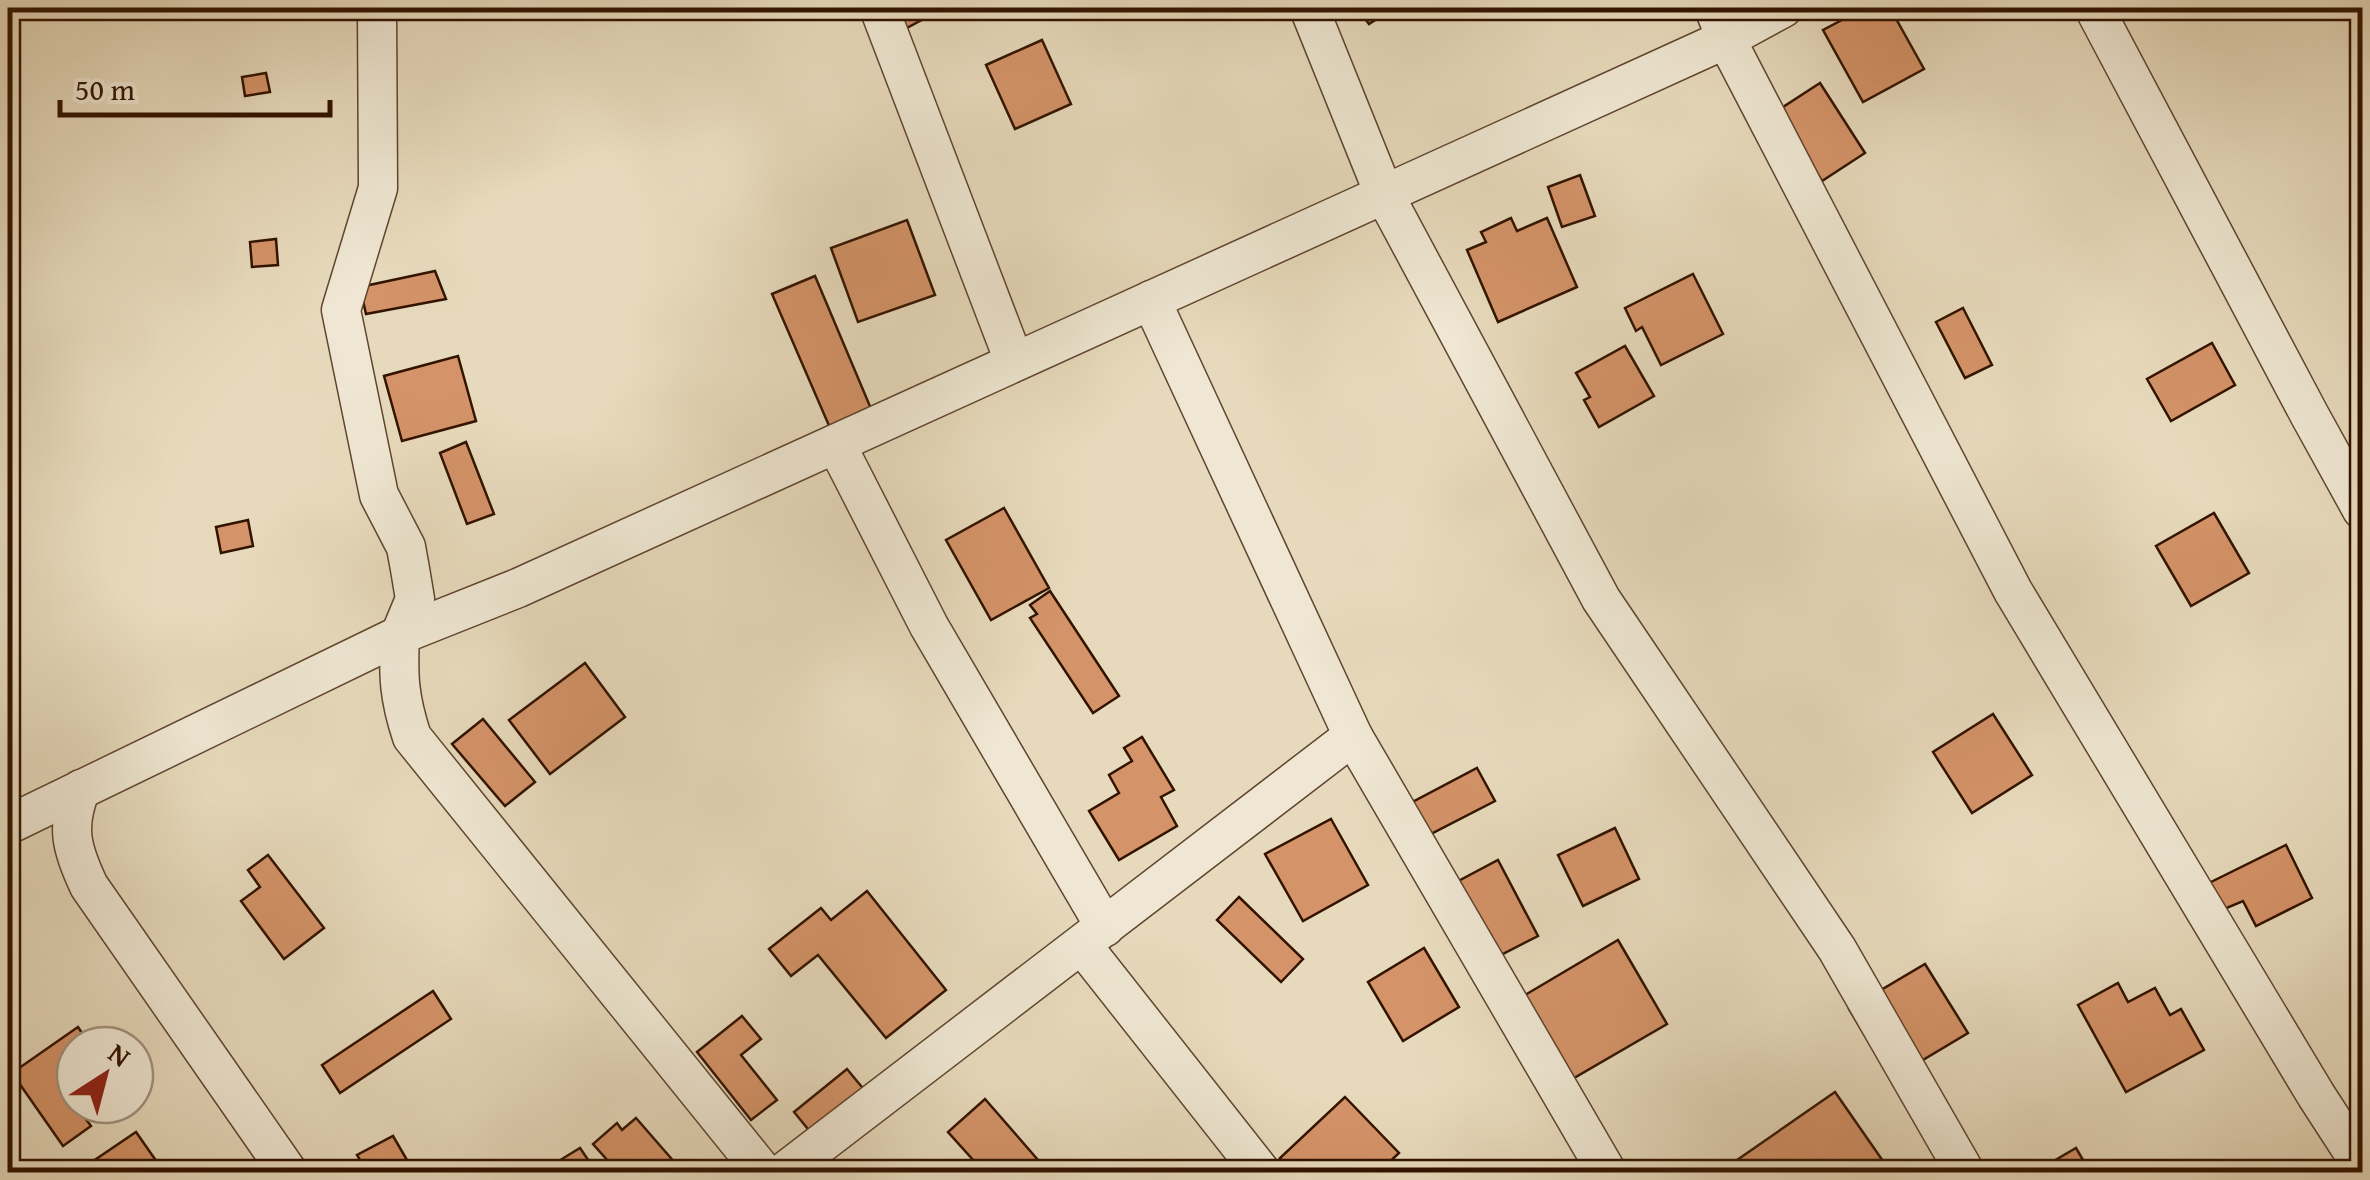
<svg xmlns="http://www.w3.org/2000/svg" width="2370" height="1180" font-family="'Gentium Book Plus',serif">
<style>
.building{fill:#d49368;stroke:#321300;stroke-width:2.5}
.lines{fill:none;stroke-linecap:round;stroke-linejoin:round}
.minor-casing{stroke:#5f452f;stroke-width:41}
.minor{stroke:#efe7d3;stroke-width:38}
</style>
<rect width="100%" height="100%" fill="#e7dabc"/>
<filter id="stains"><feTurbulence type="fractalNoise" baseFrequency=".002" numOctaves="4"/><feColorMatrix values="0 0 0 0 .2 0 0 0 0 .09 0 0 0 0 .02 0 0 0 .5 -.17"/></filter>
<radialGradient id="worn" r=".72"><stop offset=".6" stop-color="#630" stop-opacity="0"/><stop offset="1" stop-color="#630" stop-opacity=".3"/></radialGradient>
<!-- building -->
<g class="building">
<polygon points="891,8 944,8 903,30"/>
<polygon points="1357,8 1394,8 1369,24"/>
<polygon points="1865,8 1890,8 1924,69 1863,102 1823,30"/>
<polygon points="1042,40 1071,104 1015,129 986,65"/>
<polygon points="266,73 270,92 245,96 242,77"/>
<polygon points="1820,83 1865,153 1822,181 1777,111"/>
<polygon points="1580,175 1595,216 1562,227 1548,187"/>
<polygon points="1511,218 1517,231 1547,218 1577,287 1498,322 1467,250 1486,242 1481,232"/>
<polygon points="907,220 935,295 858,322 831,248"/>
<polygon points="276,239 278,265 252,267 250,242"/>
<polygon points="435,271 446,299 366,314 360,287"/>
<polygon points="1693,274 1723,334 1661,365 1642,327 1636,331 1625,308"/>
<polygon points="815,276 872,411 830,428 772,294"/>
<polygon points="1963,308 1992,365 1965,378 1936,322"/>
<polygon points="2212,343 2235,385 2171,421 2147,379"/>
<polygon points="1625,346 1654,396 1599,427 1584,400 1590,397 1576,373"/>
<polygon points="458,356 476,421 402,441 384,376"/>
<polygon points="466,442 494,514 467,524 440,453"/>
<polygon points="1004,508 1049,588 991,620 946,540"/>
<polygon points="2214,513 2249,573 2191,606 2156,546"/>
<polygon points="248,520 253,546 221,553 216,527"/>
<polygon points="1050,591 1119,696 1093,713 1030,618 1037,614 1030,605"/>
<polygon points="585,663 625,717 550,774 509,720"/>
<polygon points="1993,714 2032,775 1972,813 1933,752"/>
<polygon points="483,719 535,782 505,806 452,744"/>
<polygon points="1142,737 1174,790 1161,797 1177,826 1119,860 1089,811 1119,793 1109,775 1132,761 1124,748"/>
<polygon points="1477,768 1495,801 1421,839 1403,807"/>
<polygon points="1331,819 1368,885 1303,921 1265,854"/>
<polygon points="1615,828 1639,879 1583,906 1558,855"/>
<polygon points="2286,845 2312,898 2256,926 2243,901 2222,910 2209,883"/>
<polygon points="268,855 324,928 284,959 241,901 260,887 248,870"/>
<polygon points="1498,860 1538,936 1489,961 1449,886"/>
<polygon points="867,891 946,990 886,1038 818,955 791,976 769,949 821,908 831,920"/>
<polygon points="1239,897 1303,959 1281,982 1217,920"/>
<polygon points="1618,940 1667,1024 1574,1078 1525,995"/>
<polygon points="1424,948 1459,1007 1403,1041 1368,982"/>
<polygon points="1925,964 1968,1033 1891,1079 1849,1009"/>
<polygon points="2118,983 2128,1002 2155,988 2170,1015 2181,1009 2204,1050 2126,1092 2078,1005"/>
<polygon points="433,991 451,1019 340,1093 322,1065"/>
<polygon points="742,1016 761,1039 741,1055 777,1100 751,1120 697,1052"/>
<polygon points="78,1027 90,1045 75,1045 75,1105 103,1105 85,1118 91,1126 63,1146 12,1073"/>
<polygon points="847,1069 866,1092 812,1134 794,1112"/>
<polygon points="1835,1092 1885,1164 1872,1172 1746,1172 1737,1160"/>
<polygon points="1345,1097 1399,1153 1379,1172 1293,1172 1280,1158"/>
<polygon points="985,1099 1045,1168 1040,1172 984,1172 948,1132"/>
<polygon points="636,1118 683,1172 618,1172 593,1144 617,1123 622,1130"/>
<polygon points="136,1132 164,1172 81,1172 80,1170"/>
<polygon points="393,1136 414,1172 367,1172 357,1155"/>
<polygon points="580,1148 593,1167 584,1172 564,1172 557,1162"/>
<polygon points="2076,1148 2090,1172 2035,1172"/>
</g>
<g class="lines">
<defs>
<g id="minor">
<polyline points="879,8 1014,361"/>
<polyline points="1309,8 1384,194 1601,599 1837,949 1965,1172"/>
<polyline points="1714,8 1726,39 2013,591 2316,1095 2362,1166"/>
<polyline points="2094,8 2309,414 2362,510"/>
<polyline points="1151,300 1353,736 1607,1172"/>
<polyline points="836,444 929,626 1105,927"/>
<path d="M81,789C65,827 72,850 89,886L288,1172"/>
<polyline points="8,825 400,635 415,599 410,569 406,547 379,495 341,310 378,188 377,8"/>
<polyline points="1082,945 1261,1172"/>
<path d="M763,1172L412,737C399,698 398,676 400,635L518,588L1726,39L1783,8"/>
<polyline points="784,1172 1353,736"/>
</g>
</defs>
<!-- minor casing -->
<use href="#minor" class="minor-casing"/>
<!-- minor -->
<use href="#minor" class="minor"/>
</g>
<!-- margin -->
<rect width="2370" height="1180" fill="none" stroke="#e7dabc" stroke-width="40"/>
<rect x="10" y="10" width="2350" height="1160" fill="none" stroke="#321300" stroke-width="5"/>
<rect x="20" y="20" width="2330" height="1140" fill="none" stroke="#321300" stroke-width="2.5"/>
<!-- north arrow -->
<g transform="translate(105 1075) rotate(36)"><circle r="48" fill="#efe7d3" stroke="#a3927f" stroke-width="2.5"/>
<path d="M0-8L18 38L0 25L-18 38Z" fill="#8f2418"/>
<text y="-15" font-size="28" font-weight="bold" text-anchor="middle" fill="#321300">N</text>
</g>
<!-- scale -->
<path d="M60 100v15h270v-15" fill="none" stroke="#321300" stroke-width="5"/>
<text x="75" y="100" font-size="30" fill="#321300" stroke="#efe7d3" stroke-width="8" paint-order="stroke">50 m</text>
<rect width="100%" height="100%" filter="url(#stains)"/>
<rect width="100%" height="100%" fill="url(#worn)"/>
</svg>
